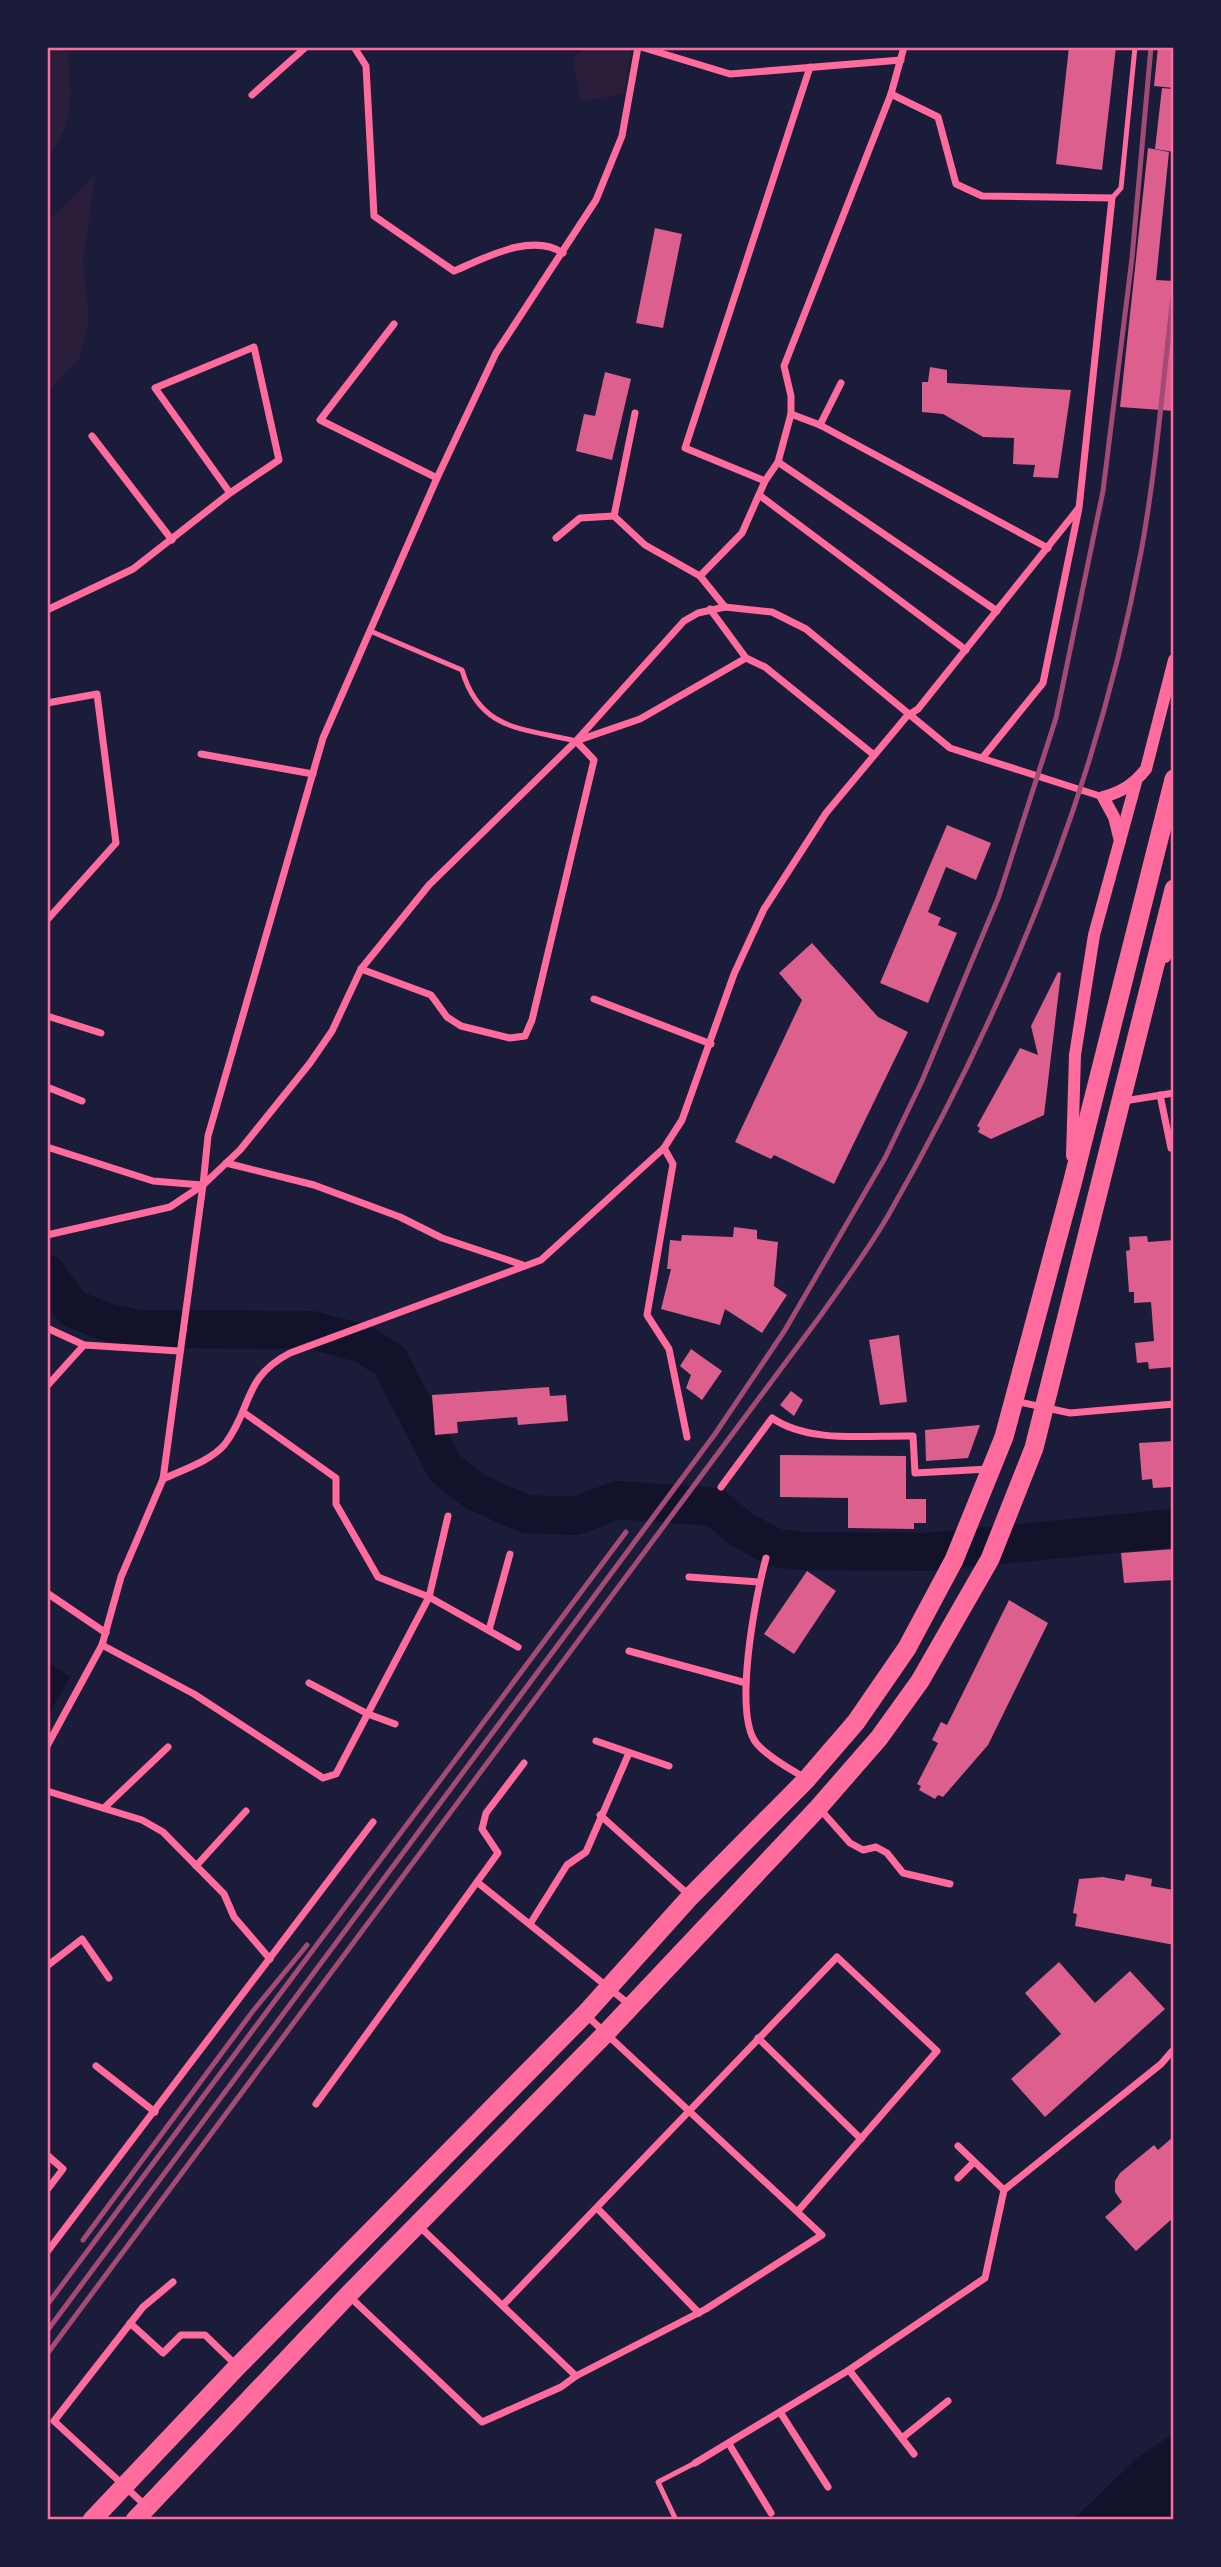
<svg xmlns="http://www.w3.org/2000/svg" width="1221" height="2567" font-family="'Alegreya Sans',sans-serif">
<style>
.green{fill:#2a1e3b}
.water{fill:#12122b}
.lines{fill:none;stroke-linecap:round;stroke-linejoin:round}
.river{stroke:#12122b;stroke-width:38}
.building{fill:#dd5f8e}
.service{stroke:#ff6b9d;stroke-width:5}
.minor{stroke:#ff6b9d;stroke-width:7}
.tertiary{stroke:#ff6b9d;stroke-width:12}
.trunk{stroke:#ff6b9d;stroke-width:19}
.rail{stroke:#a44b75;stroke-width:5}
.neatline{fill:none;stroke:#ff6b9d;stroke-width:2.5}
</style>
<rect width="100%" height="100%" fill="#1b1b3a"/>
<!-- green -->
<g class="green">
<path d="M47,47H68C70,90 77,122 47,158Z"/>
<polygon points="587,47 632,47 624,93 581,102 573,58"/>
<polygon points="95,175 83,263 89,321 79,360 47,392 47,222"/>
</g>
<!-- water -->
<g class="water">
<polygon points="47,1662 70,1677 47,1718"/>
<polygon points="1174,2433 1174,2520 1073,2520 1137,2458"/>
</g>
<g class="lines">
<!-- river -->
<polyline class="river" points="47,1274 72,1308 106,1322 139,1329 311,1330 361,1343 390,1361 445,1468 476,1492 525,1514 575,1516 618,1500 714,1507 744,1531 776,1548 805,1551 926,1552 1174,1528"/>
</g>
<!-- building -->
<g class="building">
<polygon points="1069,47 1116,47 1102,170 1056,164"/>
<polygon points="1158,47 1174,47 1174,88 1154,86"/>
<polygon points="1162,88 1174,89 1174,152 1155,149"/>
<polygon points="1148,148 1169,152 1156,280 1174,281 1174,411 1120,407"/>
<polygon points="655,228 682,234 663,328 636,323"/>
<polygon points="930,367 947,370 947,383 1071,390 1058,478 1033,477 1035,465 1013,464 1014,438 983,437 943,414 922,412 922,382 928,382"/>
<polygon points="605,372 631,379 612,460 576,451 584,414 595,416"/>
<polygon points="947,825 991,843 976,880 946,867 928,912 941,918 938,925 957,933 928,1003 880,983"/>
<polygon points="812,943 878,1017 908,1032 834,1184 774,1155 771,1159 735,1142 802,1000 779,973"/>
<polygon points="1058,972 1061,973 1044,1115 991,1139 978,1132 980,1128 977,1126 1020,1048 1038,1055 1031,1026"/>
<polygon points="734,1227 757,1230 757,1239 778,1242 774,1286 787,1295 762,1333 725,1309 720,1325 661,1309 671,1269 667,1269 670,1240 681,1241 682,1235 733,1237"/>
<polygon points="1147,1236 1148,1242 1174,1240 1174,1367 1149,1369 1148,1362 1137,1363 1135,1343 1154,1341 1151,1302 1134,1303 1134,1292 1129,1292 1126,1251 1130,1250 1129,1237"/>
<polygon points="899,1335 907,1402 880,1405 869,1340"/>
<polygon points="691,1349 722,1371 702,1400 686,1388 691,1375 680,1366"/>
<polygon points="549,1387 550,1396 566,1395 568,1421 518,1425 517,1417 457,1422 458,1433 435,1435 432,1395"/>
<polygon points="791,1391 803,1400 794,1416 780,1405"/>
<polygon points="980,1425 968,1458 926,1461 925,1430"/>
<polygon points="1174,1441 1171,1487 1153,1488 1152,1479 1142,1480 1139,1443"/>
<polygon points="780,1455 906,1456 906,1499 926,1499 926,1523 914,1523 914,1529 848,1528 848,1498 780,1497"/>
<polygon points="1174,1549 1174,1580 1124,1583 1121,1553"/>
<polygon points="807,1571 836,1591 794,1654 764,1634"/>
<polygon points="1009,1600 1048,1623 988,1745 943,1797 938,1795 935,1799 919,1790 921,1786 917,1784 938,1743 932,1740 941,1722 947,1725"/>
<polygon points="1126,1874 1152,1879 1151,1886 1174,1890 1174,1945 1075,1926 1077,1914 1073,1913 1079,1879 1103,1877 1124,1881"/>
<polygon points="1059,1962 1095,2003 1130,1971 1165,2009 1045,2117 1011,2079 1061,2034 1025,1993"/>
<polygon points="1174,2136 1174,2217 1136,2251 1105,2217 1122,2202 1115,2192 1115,2181 1120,2173 1154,2145 1158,2150"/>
</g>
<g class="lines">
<!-- service -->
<g class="service">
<polyline points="1112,198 1121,188 1135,47"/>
<path d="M370,631L462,670C480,732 524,728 576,741"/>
<polyline points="676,2520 658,2482 695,2463"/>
</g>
<!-- minor -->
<g class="minor">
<path d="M354,47L366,66L374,216L454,271C485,258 531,232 563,253"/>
<polyline points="641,47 730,74 901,60"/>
<polyline points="904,47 891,94 938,117 956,184 982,196 1112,198 1079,508 1043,683 983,757"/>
<polyline points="252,95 306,47"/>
<polyline points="394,324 320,420 437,478"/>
<polyline points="635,413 614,516 645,545 700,576 742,533 765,481 778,462 791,414 791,396 784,366 891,94"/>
<polyline points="791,414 820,425 1048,548"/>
<polyline points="820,425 841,383"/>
<polyline points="92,436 172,540"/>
<polyline points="778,462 997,611"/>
<polyline points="765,481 685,448 810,67"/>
<polyline points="759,495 966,650"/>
<polyline points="556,538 580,518 614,516"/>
<polyline points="700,576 725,607"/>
<polyline points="710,609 746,658 765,667 874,755"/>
<polyline points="47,610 133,569 230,493 279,460 254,347 155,388 230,493"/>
<polyline points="47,703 97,694 116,843 47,920"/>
<polyline points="201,754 313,774"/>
<polyline points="361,969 431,995 447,1017 461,1026 510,1038 525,1036 532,1020 594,760 576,741 640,719 746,658"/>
<polyline points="594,999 711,1044"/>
<polyline points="47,1016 101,1033"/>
<polyline points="47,1087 82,1101"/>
<polyline points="1160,1095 1171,1148"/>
<polyline points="1124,1101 1174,1093"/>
<polyline points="47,1147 153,1181 202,1185"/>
<polyline points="664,1148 682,1120 734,974 764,909 826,813 907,716 918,709 1078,509"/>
<polyline points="226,1163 314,1185 400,1217 442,1238 523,1265"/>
<polyline points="203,1185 208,1136 323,738 437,478 496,353 596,200 622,136 638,47"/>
<polyline points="47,1235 170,1207 203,1185"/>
<polyline points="47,1328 84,1345"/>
<polyline points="47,1386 84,1345 179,1351"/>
<polyline points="1015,1401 1070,1413 1174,1404"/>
<polyline points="243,1412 336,1478 336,1504 378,1577 429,1597 518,1647"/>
<path d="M163,1479C182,1470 211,1461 225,1444C253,1407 242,1378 290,1353L541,1260L664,1148L673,1164L647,1315L669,1349L687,1437"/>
<path d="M721,1487L772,1418C810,1444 868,1435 913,1436L915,1473L988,1469"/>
<path d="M766,1558C756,1594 732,1715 757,1744C769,1758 791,1769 806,1779"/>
<polyline points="689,1577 759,1582"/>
<polyline points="47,1593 106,1633"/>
<polyline points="489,1630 510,1554"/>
<polyline points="102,1645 194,1694 323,1778 336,1774 429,1597 448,1516"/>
<polyline points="629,1651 746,1683"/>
<polyline points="309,1683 368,1714 395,1724"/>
<polyline points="596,1741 669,1766"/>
<polyline points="47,1746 102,1645 121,1577 163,1479 203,1185 240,1150 310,1063 332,1031 361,969 429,885 576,741 684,621 698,613 725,607 772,612 806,629 950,748 1103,797"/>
<polyline points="47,1791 142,1820 163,1832 224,1894 234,1917 270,1959"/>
<polyline points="104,1808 168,1747"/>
<polyline points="819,1808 850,1843 863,1850 876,1847 887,1853 903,1873 950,1884"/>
<polyline points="600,1815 690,1896"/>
<polyline points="196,1866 246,1811"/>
<polyline points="477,1882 498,1853 482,1829 486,1813 524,1763"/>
<polyline points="530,1924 567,1865 586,1852 629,1753"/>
<polyline points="47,1966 82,1939 109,1978"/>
<polyline points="758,2038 861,2139"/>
<polyline points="96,2066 155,2112"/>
<polyline points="316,2104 477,1882 630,2005"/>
<polyline points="958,2146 1004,2190"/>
<polyline points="47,2155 63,2169 47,2190"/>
<polyline points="958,2178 974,2162"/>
<polyline points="597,2208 699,2313"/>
<polyline points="419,2226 576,2376 706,2309 822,2235 585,2014"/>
<polyline points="47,2252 373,1822"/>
<polyline points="350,2297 482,2422 561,2387 576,2376"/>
<polyline points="504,2304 837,1957 937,2051 798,2211"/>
<polyline points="130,2323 163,2353 181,2335 205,2335 237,2366"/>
<polyline points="849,2370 914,2454"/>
<polyline points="780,2412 828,2487"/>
<polyline points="902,2438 948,2401"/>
<polyline points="729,2444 771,2513"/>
<polyline points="695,2463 849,2370 985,2278 1004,2190 1161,2064 1174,2049"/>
<polyline points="147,2507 54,2421 143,2307 173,2282"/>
</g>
<!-- tertiary -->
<g class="tertiary">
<path d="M1120,841L1114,817L1103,797C1122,792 1134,784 1146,769L1174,660"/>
<polyline points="1165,957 1174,935"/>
<polyline points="1072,1156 1075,1055 1094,935 1136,782"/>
</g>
<!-- trunk -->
<g class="trunk">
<polyline points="92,2520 237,2367 585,2014 690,1897 806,1780 856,1722 907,1648 954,1560 1004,1437 1072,1184 1174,779"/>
<polyline points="135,2520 348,2295 605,2034 818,1808 879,1738 920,1681 990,1559 1034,1448 1174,889"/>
</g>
<!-- rail -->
<g class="rail">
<polyline points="83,2240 253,2011 307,1945"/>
<polyline points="47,2305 626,1532"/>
<polyline points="47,2331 715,1434 785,1330 885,1158 922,1081 999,896 1056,718 1103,491 1132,258 1151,47"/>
<path d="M47,2354L821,1315C844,1282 869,1249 889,1214C1007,1008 1097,787 1141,552C1157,466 1163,376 1174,289"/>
</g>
</g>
<!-- border -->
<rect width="1221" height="2567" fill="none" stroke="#1b1b3a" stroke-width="98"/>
<rect x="49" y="49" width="1123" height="2469" class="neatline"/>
</svg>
